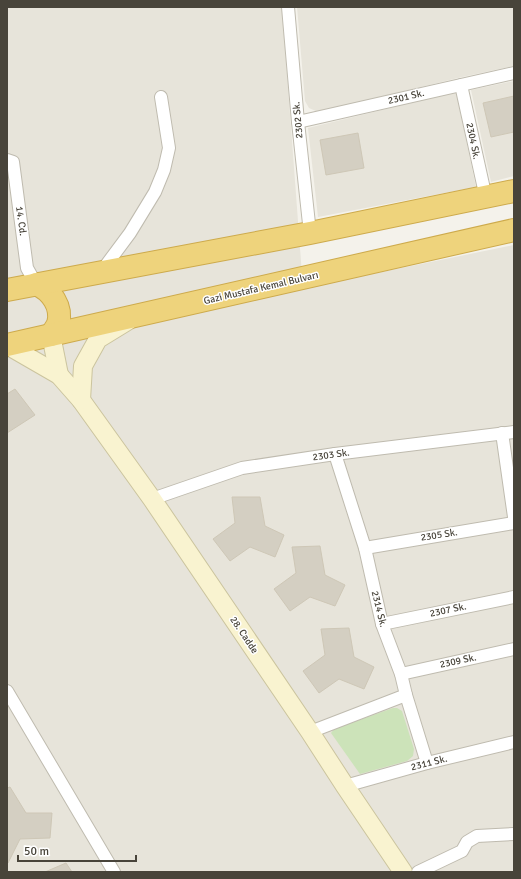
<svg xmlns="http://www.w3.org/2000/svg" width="521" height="879" font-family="Signika,sans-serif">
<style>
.residential{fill:#e7e4da}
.green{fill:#cce3b9}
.building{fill:#d4cfc2;stroke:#cec7b6}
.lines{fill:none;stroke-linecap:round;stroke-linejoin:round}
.street-casing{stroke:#bfbbaf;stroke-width:14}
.secondary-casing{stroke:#cbc49e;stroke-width:20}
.highway-casing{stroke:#cdaa4c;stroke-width:24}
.street{stroke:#fff;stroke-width:12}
.secondary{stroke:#f9f3d0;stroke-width:18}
.highway{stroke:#eed37c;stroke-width:22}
.labels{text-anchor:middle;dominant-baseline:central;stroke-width:3;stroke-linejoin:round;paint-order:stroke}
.street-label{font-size:10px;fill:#48443a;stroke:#fff}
</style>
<rect width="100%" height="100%" fill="#f4f2eb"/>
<!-- residential -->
<g class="residential">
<polygon points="7,7 282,7 303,288 514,245 514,872 7,872"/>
<polygon points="297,7 514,7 514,66 462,77 318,112 309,108 305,101"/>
<polygon points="514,81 514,176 491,182 471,90"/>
<polygon points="456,92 476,187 318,217 308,128"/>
</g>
<!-- green -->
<polygon class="green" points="393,708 397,708 402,711 414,749 413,756 407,761 360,774 331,733 334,729"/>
<!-- building -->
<g class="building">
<polygon points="514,96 514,132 491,137 483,103"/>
<polygon points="358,133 364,168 326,175 320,140"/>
<polygon points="15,389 35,415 7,433 7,394"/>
<polygon points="232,497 260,497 265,526 284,535 275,557 250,547 230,561 213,539 235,523"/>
<polygon points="320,546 325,575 345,585 335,606 310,597 290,611 274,589 296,573 292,547"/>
<polygon points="349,628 354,657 374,667 364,689 339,679 319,693 303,671 325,655 321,629"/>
<polygon points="10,787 26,813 52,813 50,838 20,839 8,863 7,862 7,788"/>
<polygon points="66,863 72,872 45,872"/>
</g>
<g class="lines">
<defs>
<g id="street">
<polyline points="288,7 298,122 310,233"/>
<polyline points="461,85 486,198"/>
<polyline points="298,122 514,73"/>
<polyline points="7,160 13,162 27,268 36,284"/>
<polyline points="101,272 130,233 155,192 164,170 169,148 161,97"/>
<polyline points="502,433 514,517"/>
<polyline points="335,454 365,548 382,624 401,674 406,695 427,763"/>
<polyline points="152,499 242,468 335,454 514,432"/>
<polyline points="365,548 514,523"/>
<polyline points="382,624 514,597"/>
<polyline points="401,674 514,649"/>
<polyline points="7,691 114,872"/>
<polyline points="310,732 406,695"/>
<polyline points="345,786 427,763 514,742"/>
<polyline points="418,872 462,851 467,842 477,836 514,834"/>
</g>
<g id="secondary">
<polyline points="51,335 59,375"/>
<polyline points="7,345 59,375 81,400 152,499 310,732 345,786 403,872"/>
<polyline points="81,400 83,366 98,339 129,320"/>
</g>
<g id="highway">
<path d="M36,284C51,290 63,307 58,324C56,328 53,332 51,335"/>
<polyline points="7,290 310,233 514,191"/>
<polyline points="7,345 514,230"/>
</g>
</defs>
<!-- street casing -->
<use href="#street" class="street-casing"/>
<!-- secondary casing -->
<use href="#secondary" class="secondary-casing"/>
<!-- highway casing -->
<use href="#highway" class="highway-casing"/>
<!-- street -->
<use href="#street" class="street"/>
<!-- secondary -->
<use href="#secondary" class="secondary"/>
<!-- highway -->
<use href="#highway" class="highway"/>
</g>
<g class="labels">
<!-- street labels -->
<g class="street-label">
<text transform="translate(406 97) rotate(-13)">2301 Sk.</text>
<text transform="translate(298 120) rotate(-95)">2302 Sk.</text>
<text transform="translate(473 141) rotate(78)">2304 Sk.</text>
<text transform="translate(21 221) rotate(82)">14. Cd.</text>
<text transform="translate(261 288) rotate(-13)">Gazi Mustafa Kemal Bulvarı</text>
<text transform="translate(331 455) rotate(-8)">2303 Sk.</text>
<text transform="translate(439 535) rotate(-9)">2305 Sk.</text>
<text transform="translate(379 609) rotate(76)">2314 Sk.</text>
<text transform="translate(448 610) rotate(-12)">2307 Sk.</text>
<text transform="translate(244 635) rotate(56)">28. Cadde</text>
<text transform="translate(458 661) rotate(-12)">2309 Sk.</text>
<text transform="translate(429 763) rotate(-14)">2311 Sk.</text>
</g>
</g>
<!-- border -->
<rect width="521" height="879" fill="none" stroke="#48443a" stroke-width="16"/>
<!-- scale -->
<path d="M18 855v6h118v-6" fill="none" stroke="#48443a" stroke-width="2"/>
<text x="24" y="855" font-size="12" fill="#48443a" stroke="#ffffff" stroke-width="3" paint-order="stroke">50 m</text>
</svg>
